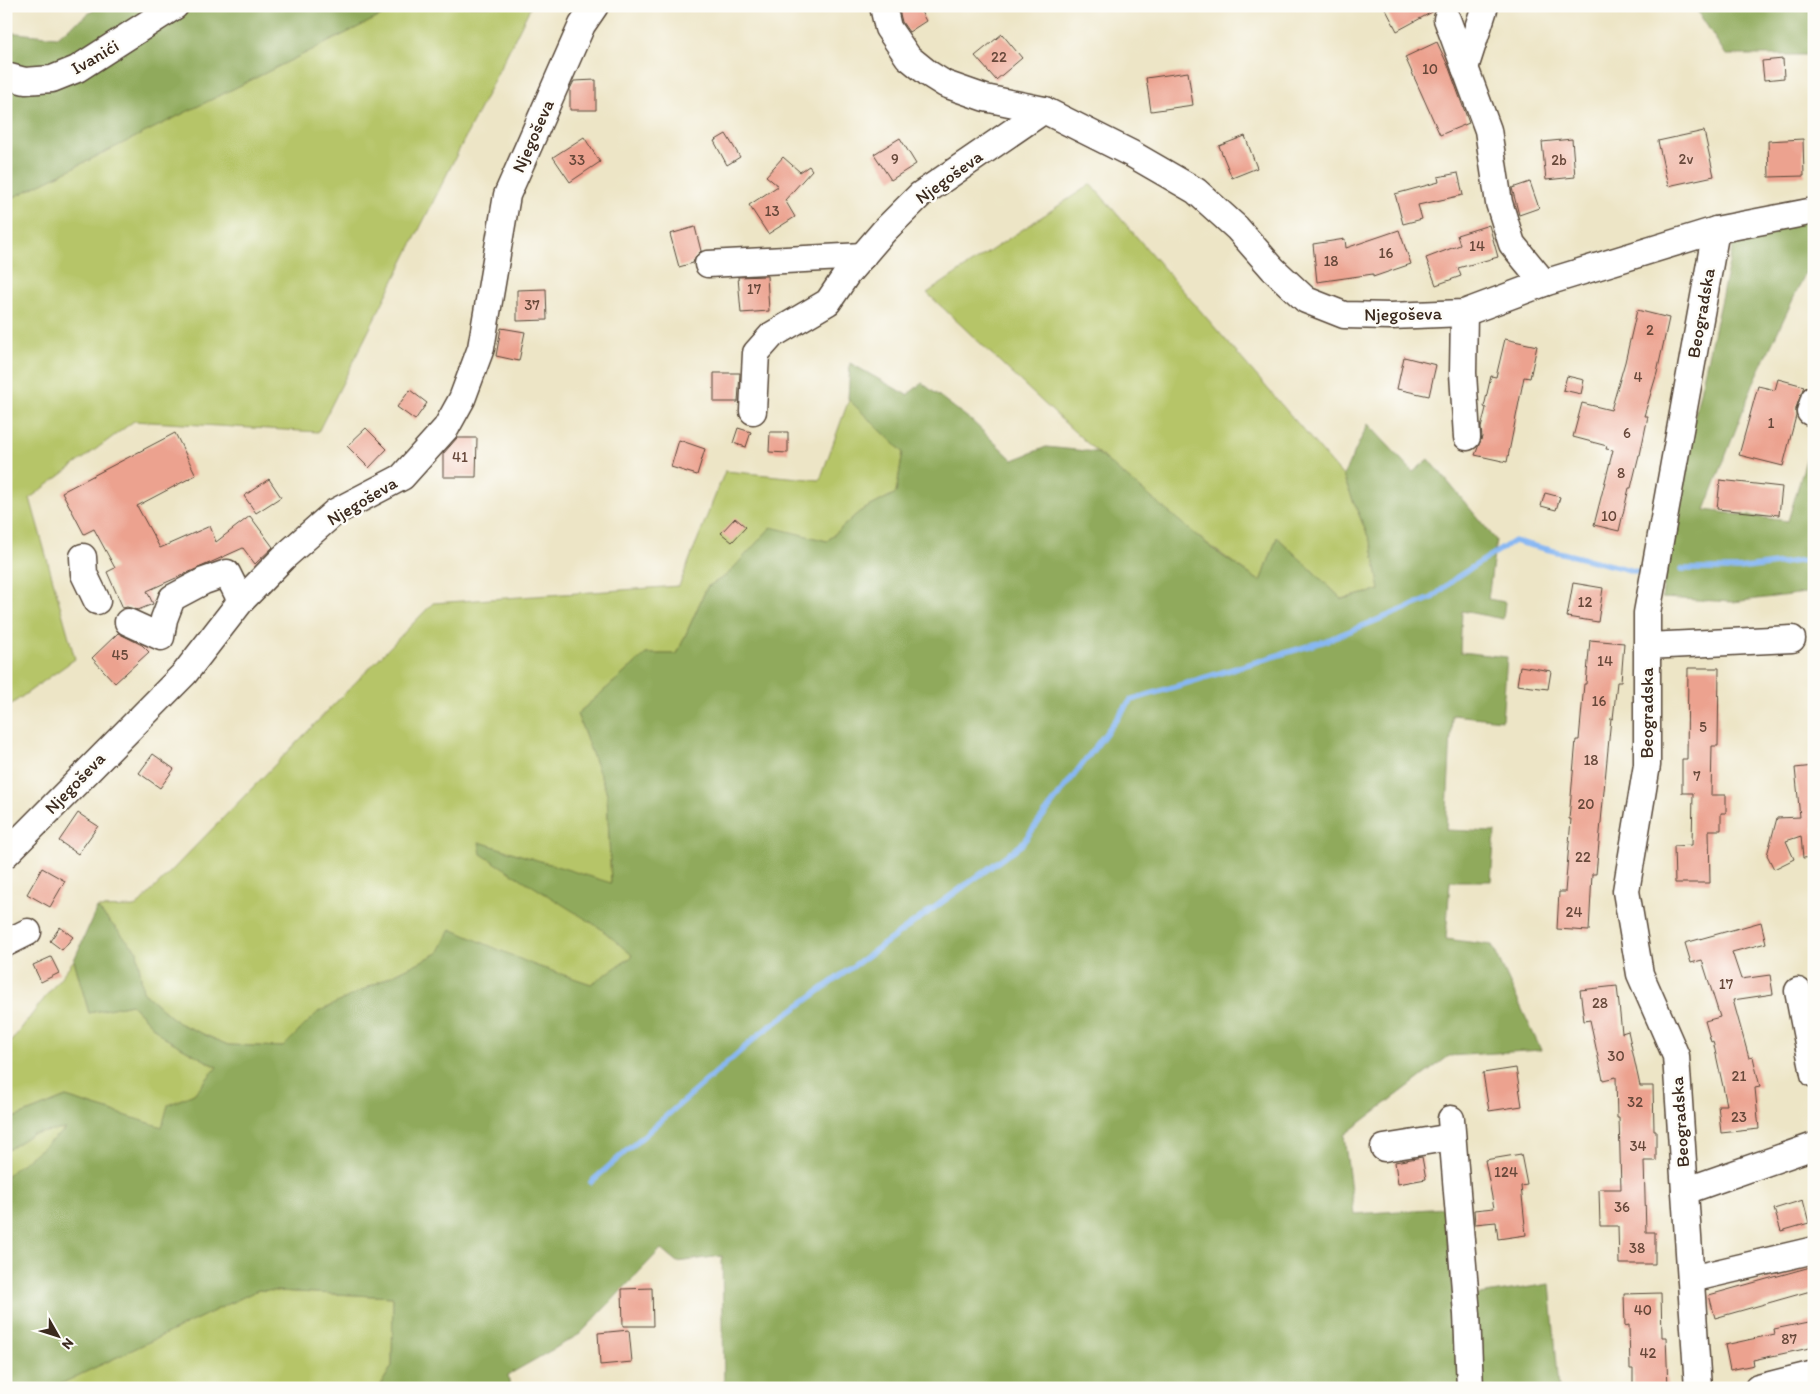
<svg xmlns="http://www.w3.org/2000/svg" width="1820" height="1394" font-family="Itim,sans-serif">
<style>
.green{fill:#b6c568;stroke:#787843}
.forest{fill:#90aa5c;stroke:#666a3d}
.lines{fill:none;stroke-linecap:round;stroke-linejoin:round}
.stream{stroke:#88b8f3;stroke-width:5.5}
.building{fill:#eca28f}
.minor-casing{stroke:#564637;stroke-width:29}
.minor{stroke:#fff;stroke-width:26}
.labels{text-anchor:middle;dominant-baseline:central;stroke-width:5;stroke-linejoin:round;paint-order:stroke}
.number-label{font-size:15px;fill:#67483a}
.street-label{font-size:18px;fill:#3b2a1e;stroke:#fdfcf7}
</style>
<rect width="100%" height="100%" fill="#fdfcf7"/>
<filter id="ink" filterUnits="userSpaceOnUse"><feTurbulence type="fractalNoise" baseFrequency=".02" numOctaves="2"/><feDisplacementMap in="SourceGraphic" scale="10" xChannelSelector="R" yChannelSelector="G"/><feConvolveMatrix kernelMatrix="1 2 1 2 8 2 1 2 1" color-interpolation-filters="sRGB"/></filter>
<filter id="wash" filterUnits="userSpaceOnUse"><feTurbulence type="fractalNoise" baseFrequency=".0096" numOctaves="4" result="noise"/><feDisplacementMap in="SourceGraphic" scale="20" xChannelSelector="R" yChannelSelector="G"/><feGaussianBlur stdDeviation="1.12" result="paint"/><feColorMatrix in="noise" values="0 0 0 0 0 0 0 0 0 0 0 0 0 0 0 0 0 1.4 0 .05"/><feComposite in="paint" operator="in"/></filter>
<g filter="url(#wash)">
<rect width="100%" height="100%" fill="#ede5c6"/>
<!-- green -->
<g class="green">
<polygon points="401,6 531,6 318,432 134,421 30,498 75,659 6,708 6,201"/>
<path d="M1091,184L1343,476L1372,546L1380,590L1342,599L1277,537L1261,582C1139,500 1034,393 927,293Z"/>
<polygon points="849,399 903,452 896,493 859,512 827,541 771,528 727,575 707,587 677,654 646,654 577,714 607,793 611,884 479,842 600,928 634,956 591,984 534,965 438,953 318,1012 283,1047 228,1045 178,1023 143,992 137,951 97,908 136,907 433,603 679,586 725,471 820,480"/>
<polygon points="74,960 89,1013 131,1004 163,1037 217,1067 194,1094 169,1105 162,1127 66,1097 6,1121 6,1048"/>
<polygon points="67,1128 6,1177 6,1151 32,1134"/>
<polygon points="258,1290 393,1297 392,1366 379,1388 52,1388"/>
</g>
<!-- forest -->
<g class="forest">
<polygon points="99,6 401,6 6,201 6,32 57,37"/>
<polygon points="1694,6 1814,6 1814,55 1726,55"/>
<polygon points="1810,218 1814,219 1814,255 1753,384 1705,510 1788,521 1814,433 1814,592 1733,602 1662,598 1671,521 1734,241"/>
<polygon points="850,363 907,395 922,383 972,421 1013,460 1046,447 1096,452 1218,553 1261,582 1277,537 1342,599 1380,590 1372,546 1343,476 1368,424 1413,472 1429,459 1496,540 1488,599 1505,602 1503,619 1462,611 1460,652 1507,657 1502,720 1452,715 1446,830 1495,832 1491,881 1450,881 1446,939 1492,945 1541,1050 1449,1056 1344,1135 1354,1214 1445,1208 1453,1299 1550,1284 1559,1388 724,1388 722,1256 677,1262 661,1249 580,1334 508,1375 510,1388 379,1388 392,1366 393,1297 258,1290 52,1388 6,1388 6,1176 66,1129 32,1134 6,1151 6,1121 66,1097 162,1127 168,1105 194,1094 217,1067 163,1037 131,1004 89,1013 74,960 97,908 137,951 143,992 178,1023 228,1045 283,1047 318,1012 438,953 451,929 534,965 591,984 633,956 600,928 481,854 479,842 611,883 607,793 577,714 646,654 677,654 707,587 727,575 771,527 827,541 859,512 896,493 903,452 848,399"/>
</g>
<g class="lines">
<!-- stream -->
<g class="stream">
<polyline points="1682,569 1738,569 1814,559"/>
<polyline points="591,1182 761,1033 1021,845 1131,700 1325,641 1432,598 1457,577 1514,541 1638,572"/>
</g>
</g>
<g id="blocks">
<!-- building -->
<g class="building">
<polygon points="898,6 918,6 926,21 909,32 902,22"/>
<polygon points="1384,6 1440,6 1434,11 1397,31"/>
<polygon points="1002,34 1022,58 996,80 975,56"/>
<polygon points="1437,42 1449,68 1469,123 1440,135 1405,57"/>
<polygon points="1783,59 1784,78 1764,80 1762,61"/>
<polygon points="1188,72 1193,105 1151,111 1146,78"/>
<polygon points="596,80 596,110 570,110 570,89 574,81"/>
<polygon points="1704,131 1714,176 1668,186 1658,141"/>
<polygon points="726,134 740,157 727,165 714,141"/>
<polygon points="1245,136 1257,168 1232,178 1219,146"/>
<polygon points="584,137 600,162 570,182 553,157"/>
<polygon points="900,138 916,164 891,180 874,154"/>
<polygon points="1572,139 1575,177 1546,180 1542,142"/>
<polygon points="1803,139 1804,176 1769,177 1768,141"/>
<polygon points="783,157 800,172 809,166 812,170 785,200 795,217 768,234 749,205 778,186 766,176"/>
<polygon points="1458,173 1463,195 1418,205 1422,219 1403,224 1395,194 1439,182 1438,177"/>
<polygon points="1530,182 1539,208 1519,215 1512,188"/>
<polygon points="1489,225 1498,257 1458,268 1461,276 1436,285 1426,258 1460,245 1457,235"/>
<polygon points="695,227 701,251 695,257 693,263 679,267 670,234"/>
<polygon points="1399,230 1411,264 1373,277 1373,274 1317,282 1313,244 1345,239 1346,248"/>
<polygon points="767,276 769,311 741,313 738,277"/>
<polygon points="546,289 547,320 517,321 517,290"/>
<polygon points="1637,310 1669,318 1657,373 1644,416 1648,416 1640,455 1639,455 1631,488 1629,488 1619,531 1594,525 1613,450 1606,449 1607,446 1573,437 1582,403 1611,410 1625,362"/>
<polygon points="501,328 525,332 519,361 496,356"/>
<polygon points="1505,339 1537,346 1530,378 1524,377 1507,462 1475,455 1482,437 1481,428 1486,408 1484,407 1491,376 1496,377"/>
<polygon points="1404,357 1436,365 1429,396 1397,389"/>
<polygon points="714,373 740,373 738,402 714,402"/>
<polygon points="1567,376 1584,380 1581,394 1563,390"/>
<polygon points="1778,379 1804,386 1796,408 1796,416 1783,466 1739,455 1758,386 1775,390"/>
<polygon points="410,390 427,403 415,420 397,407"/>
<polygon points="366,428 387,449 369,468 347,446"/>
<polygon points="738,428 751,432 746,447 733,443"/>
<polygon points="770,432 788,432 788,453 769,452"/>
<polygon points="175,433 196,475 137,506 160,548 210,526 216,542 250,516 273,547 255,564 243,548 147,591 153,604 138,610 127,607 123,608 107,572 115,568 94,529 84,534 62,492"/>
<polygon points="457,438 477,438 476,477 443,477 443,454"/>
<polygon points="679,440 705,449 697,475 671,467"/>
<polygon points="269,479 281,497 256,513 244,496"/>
<polygon points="1720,480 1782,487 1779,515 1717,509"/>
<polygon points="1545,493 1560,497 1556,510 1541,506"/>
<polygon points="735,518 746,527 732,542 721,533"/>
<polygon points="1573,583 1603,588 1598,622 1567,617"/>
<polygon points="118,633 142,645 149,652 115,683 92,658"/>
<polygon points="1590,640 1624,643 1621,682 1617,682 1613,719 1611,718 1596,874 1592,874 1589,931 1557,929 1559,892 1565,892 1571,819 1569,819 1576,740 1579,740 1584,684 1586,684"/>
<polygon points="1520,666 1551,671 1548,689 1517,685"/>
<polygon points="1688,668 1719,668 1718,746 1712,746 1711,795 1726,795 1726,813 1721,813 1721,830 1709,830 1710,883 1675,883 1674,846 1692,845 1693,793 1682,793 1682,759 1687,759"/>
<polygon points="153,754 174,769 160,788 139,773"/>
<polygon points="1814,766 1814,857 1803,858 1801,836 1786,841 1794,859 1774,869 1767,855 1777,818 1800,817 1795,768"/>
<polygon points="78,813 98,826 78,854 59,841"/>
<polygon points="42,868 65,881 50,907 27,894"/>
<polygon points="1761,922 1766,943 1732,952 1741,979 1770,975 1773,994 1733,1000 1749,1058 1753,1057 1760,1087 1755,1088 1759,1129 1721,1133 1718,1105 1727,1105 1713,1041 1711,1042 1705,1021 1720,1017 1702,960 1691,963 1685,943"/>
<polygon points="60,927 73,937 62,950 50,941"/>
<polygon points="51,957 59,973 41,982 33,965"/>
<polygon points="1617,986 1622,1033 1628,1031 1640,1086 1653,1086 1654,1130 1656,1130 1656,1161 1644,1161 1646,1232 1655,1232 1655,1264 1619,1264 1618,1226 1600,1226 1599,1189 1621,1189 1619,1118 1617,1118 1616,1077 1603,1080 1590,1020 1584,1021 1580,990"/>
<polygon points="1516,1068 1522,1106 1489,1111 1483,1073"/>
<polygon points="1521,1154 1527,1185 1521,1186 1526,1235 1498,1239 1496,1222 1475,1224 1474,1210 1494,1208 1485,1160"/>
<polygon points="1422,1157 1426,1179 1398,1184 1395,1162"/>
<polygon points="1803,1200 1809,1223 1781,1231 1774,1209"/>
<polygon points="1814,1266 1814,1290 1715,1318 1709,1295"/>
<polygon points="652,1288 653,1326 623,1326 622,1289"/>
<polygon points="1661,1293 1662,1337 1666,1337 1668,1388 1633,1388 1633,1369 1630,1369 1629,1325 1625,1326 1624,1294"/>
<polygon points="1814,1321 1814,1347 1753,1360 1754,1365 1730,1370 1725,1345 1775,1334 1774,1329"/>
<polygon points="629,1330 632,1362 600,1365 598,1333"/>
</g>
</g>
</g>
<g filter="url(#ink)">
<use href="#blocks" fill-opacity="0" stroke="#564637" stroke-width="1"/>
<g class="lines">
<defs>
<g id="minor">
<polyline points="883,6 888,28 908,57 929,74 945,84 985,98 1044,110 1132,154 1196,191 1237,228 1273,269 1306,300 1344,315 1391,316 1464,313 1544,283 1716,230 1814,211"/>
<polyline points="1447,19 1488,130 1499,203 1512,244 1544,283"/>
<polyline points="1465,68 1485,6"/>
<polyline points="6,76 25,81 52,79 77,69 175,6"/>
<polyline points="708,264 863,256"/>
<polyline points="1464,313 1463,373 1467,437"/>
<polyline points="753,411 756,353 772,335 828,302 847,274 884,231 920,195 1044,110"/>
<polyline points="1810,412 1814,399"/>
<polyline points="83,557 84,574 97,601"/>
<polyline points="128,622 161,637 164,619 172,598 204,581 227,573 241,601"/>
<polyline points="1647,646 1792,639"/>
<polyline points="6,854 185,673 241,601 283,558 335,512 402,477 446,428 462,399 481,348 507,195 582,25 595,6"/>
<polyline points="6,943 28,932"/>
<polyline points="1798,991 1814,1074"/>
<polyline points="1451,1119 1467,1314 1470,1388"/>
<polyline points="1384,1148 1452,1137"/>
<polyline points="1685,1191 1814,1146"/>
<polyline points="1691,1279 1814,1250"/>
<polyline points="1698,1388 1676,1056 1640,974 1626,891 1647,765 1647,613 1716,230"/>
<polyline points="1758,1388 1814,1374"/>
</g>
</defs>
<!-- minor casing -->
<use href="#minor" class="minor-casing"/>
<!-- minor -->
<use href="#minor" class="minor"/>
</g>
</g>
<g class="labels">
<!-- number labels -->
<g class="number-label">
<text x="999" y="57">22</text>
<text x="1430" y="69">10</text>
<text x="895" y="159">9</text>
<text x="1686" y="159">2v</text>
<text x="577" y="160">33</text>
<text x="1559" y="160">2b</text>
<text x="772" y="211">13</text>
<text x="1477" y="246">14</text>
<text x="1386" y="253">16</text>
<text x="1331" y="261">18</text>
<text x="754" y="289">17</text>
<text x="532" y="305">37</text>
<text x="1650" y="330">2</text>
<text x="1638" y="377">4</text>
<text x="1771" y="423">1</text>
<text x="1627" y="433">6</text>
<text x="460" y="457">41</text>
<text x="1621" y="473">8</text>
<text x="1609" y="516">10</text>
<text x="1585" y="602">12</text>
<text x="120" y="655">45</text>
<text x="1605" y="661">14</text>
<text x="1599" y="701">16</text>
<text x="1703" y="727">5</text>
<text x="1591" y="760">18</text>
<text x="1697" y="776">7</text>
<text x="1586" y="804">20</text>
<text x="1583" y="857">22</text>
<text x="1574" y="912">24</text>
<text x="1726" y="984">17</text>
<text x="1600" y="1003">28</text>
<text x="1616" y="1056">30</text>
<text x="1739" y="1076">21</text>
<text x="1635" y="1102">32</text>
<text x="1739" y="1117">23</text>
<text x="1638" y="1146">34</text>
<text x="1506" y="1172">124</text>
<text x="1622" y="1207">36</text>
<text x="1637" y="1248">38</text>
<text x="1643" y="1310">40</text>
<text x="1789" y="1339">87</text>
<text x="1648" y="1353">42</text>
</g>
<!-- street labels -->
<g class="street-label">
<text transform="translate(95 57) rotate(-30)">Ivanići</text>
<text transform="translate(533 136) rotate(-66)">Njegoševa</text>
<text transform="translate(949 177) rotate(-36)">Njegoševa</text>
<text transform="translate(1701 313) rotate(-80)">Beogradska</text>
<text transform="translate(1403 314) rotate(-1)">Njegoševa</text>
<text transform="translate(362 501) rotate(-31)">Njegoševa</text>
<text transform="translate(1647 713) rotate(-90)">Beogradska</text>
<text transform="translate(75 783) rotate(-46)">Njegoševa</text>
<text transform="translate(1680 1122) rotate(-94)">Beogradska</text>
</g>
</g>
<!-- margin -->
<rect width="1820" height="1394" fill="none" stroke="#fdfcf7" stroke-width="25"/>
<!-- north arrow -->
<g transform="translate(58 1336) rotate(129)" stroke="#fdfcf7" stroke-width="4" paint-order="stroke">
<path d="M0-4L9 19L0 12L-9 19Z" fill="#3b2a1e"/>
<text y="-8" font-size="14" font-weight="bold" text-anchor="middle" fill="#3b2a1e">N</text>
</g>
</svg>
